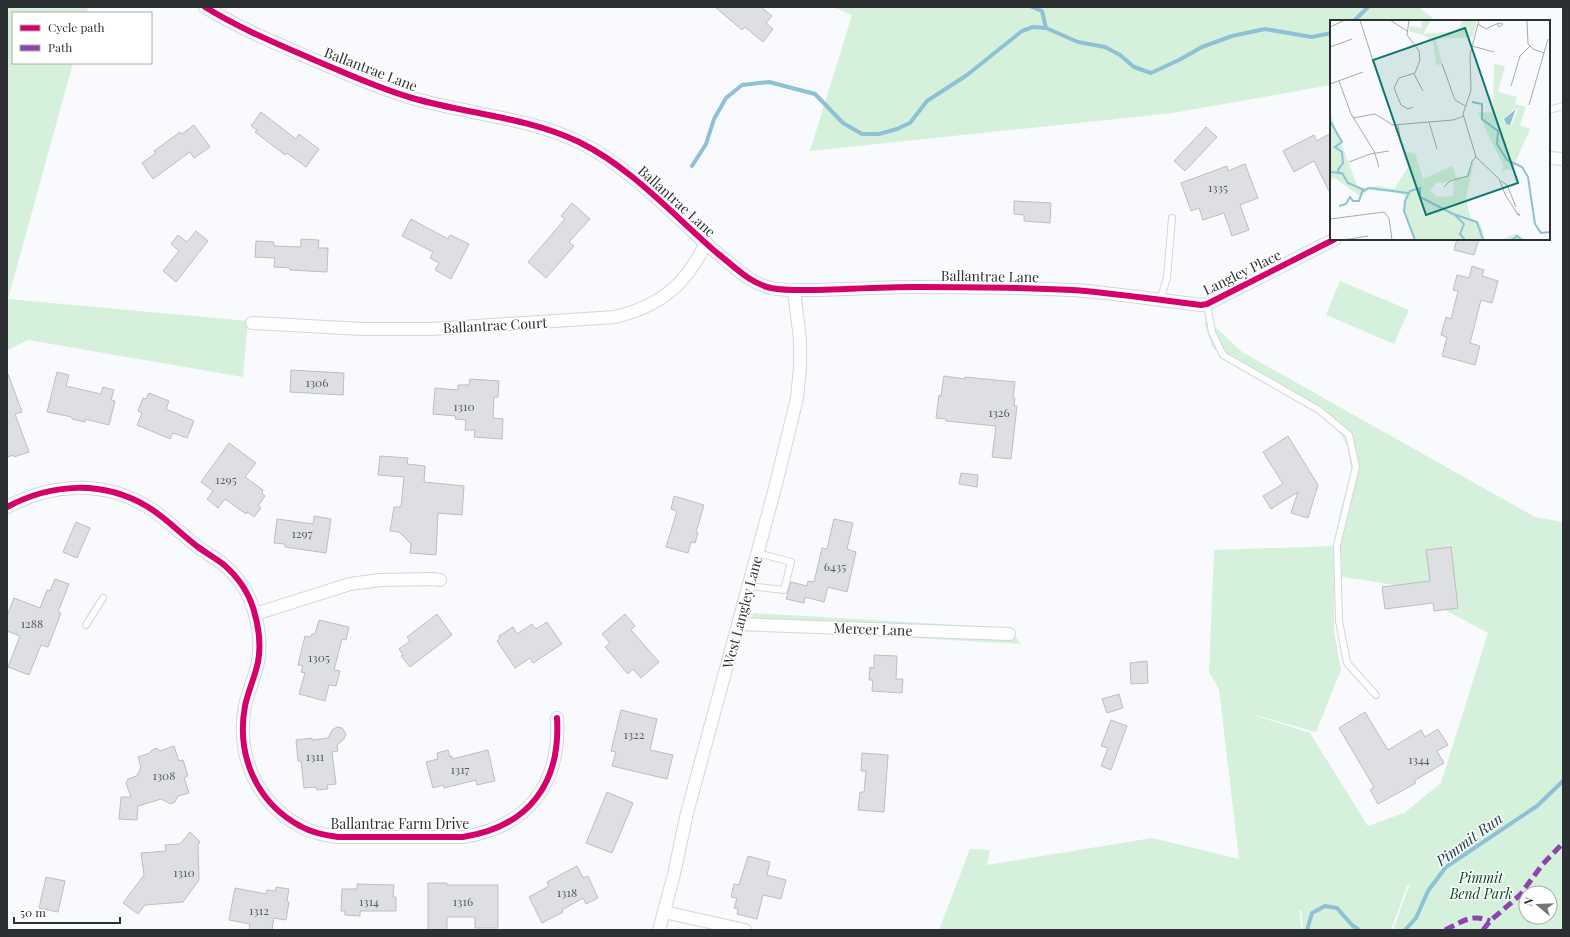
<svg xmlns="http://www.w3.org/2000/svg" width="1570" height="937" font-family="'Playfair Display',serif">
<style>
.green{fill:#d5f1dc;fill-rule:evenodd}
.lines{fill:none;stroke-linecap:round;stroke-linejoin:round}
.stream{stroke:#8ec1d6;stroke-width:4}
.building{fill:#dddfe2;stroke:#bcbec0}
.service-casing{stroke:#d4d6d9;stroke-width:8}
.minor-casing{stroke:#d4d6d9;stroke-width:14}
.service{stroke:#fefeff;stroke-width:6}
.minor{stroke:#fefeff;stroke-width:12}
.quiet{stroke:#8e44ad;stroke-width:5;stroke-dasharray:10 5;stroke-linecap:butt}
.cycleway-casing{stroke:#fff;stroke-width:8}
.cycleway{stroke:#d6006c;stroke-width:6}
.labels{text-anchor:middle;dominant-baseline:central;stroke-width:3;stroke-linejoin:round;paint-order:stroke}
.number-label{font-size:12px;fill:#595c5f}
.street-label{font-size:14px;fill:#2d3033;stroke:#fff}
.park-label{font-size:14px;font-style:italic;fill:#06481f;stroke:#fff}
.water-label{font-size:15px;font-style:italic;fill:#193a48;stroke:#fff}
.inset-river{fill:none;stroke:#8ec1d6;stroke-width:2}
.inset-road{fill:none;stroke:#a7a9ac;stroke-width:1}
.view{fill:#0f766e;fill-opacity:0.15;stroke:#0f766e;stroke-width:2}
.inset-edge{fill:none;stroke:#2d3033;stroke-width:2}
</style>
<rect width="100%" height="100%" fill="#f8fafd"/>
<!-- green -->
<g class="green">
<polygon points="7,7 88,7 87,13 13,13 13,63 73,63 8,299 248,321 243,377 28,340 7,350"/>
<polygon points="833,7 1419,7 1435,20 1331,21 1331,85 1173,113 810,151 852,15"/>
<polygon points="1340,281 1409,310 1394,344 1326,315"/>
<path d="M1204,322H1208L1218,349L1321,412L1344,435L1349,445L1353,467L1336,552L1334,584V631L1341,670L1316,732L1244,712L1310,733L1368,826L1404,813L1441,783L1488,633L1401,586L1337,576L1340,546L1345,517L1356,478L1352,444L1340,424L1332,416L1226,354L1223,351L1211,323L1242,352L1535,517L1563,522V930H1393L1409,886L1412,883L1407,886L1391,930H1303L1301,911L1299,910L1302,930H939L970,849L990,850L987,865L1152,838L1239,859L1219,689L1209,672L1214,550L1334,546L1339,517L1350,477L1351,467L1347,446L1342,436L1328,421L1320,415L1222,358L1212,346ZM1526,893H1550V917H1526Z"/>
<polygon points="753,613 1009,628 1021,644 750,629"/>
</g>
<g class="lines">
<!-- stream -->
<g class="stream">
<polyline points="1032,7 1042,11 1046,28"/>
<polyline points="1354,21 1368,7"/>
<polyline points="692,166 706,144 714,119 726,98 742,85 769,82 815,94 843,123 862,134 879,134 897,129 910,123 927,101 967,75 1022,31 1033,27 1046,28 1078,42 1105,47 1120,55 1134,67 1151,73 1179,60 1202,47 1232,36 1265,29 1312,37 1331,33"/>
<polyline points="1307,930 1312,913 1325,906 1337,908 1352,925 1359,930"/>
<polyline points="1405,930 1416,918 1428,891 1446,867 1537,806 1563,781"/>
</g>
</g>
<!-- building -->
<g class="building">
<polygon points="715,7 761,7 772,16 766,23 773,29 763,42 745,27 742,30"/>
<polygon points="261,112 296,139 299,134 319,149 306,167 287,153 285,155 255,132 257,130 251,126"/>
<polygon points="194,125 210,147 194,158 190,152 153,179 142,163 156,153 154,151 180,132 182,134"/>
<polygon points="1206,127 1217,137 1185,171 1174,161"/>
<polygon points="1331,133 1331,195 1314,161 1294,172 1283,151 1314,135 1317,141"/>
<polygon points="1245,164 1258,198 1240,205 1249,230 1232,236 1224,213 1203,220 1199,208 1191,211 1181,183 1227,166 1228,171"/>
<polygon points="1014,201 1051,203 1050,223 1024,221 1024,215 1014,214"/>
<polygon points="572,203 590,219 569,242 574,246 546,278 528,262 565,219 561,216"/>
<polygon points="411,219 448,239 450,235 469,244 451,279 435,270 439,263 430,258 433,252 402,236"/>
<polygon points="196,231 208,241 176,282 163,271 179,251 171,244 178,235 187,242"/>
<polygon points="301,239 319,240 318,248 328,248 327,272 290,270 290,268 274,267 275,258 255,257 256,241 274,242 274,246 301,247"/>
<polygon points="1457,239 1479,239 1474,255 1454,250"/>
<polygon points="1472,266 1484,270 1482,276 1498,281 1492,303 1481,300 1470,343 1480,346 1475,365 1442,356 1447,337 1441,335 1446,317 1451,319 1458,291 1453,290 1457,275 1469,278"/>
<polygon points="291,370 344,373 343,395 290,392"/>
<polygon points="57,372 69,375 66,386 101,394 103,387 114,390 111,400 115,401 109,425 85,419 85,422 72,419 72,417 47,412"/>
<polygon points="7,374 8,374 22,412 15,414 29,452 14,457 14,455 7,457"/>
<polygon points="944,376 965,379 965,377 1015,382 1013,398 1015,398 1014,406 1017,406 1011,459 992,457 996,426 946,421 946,419 936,418 939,395 941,396"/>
<polygon points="470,379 499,381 498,397 494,397 493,418 503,419 502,439 474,437 475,430 465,430 466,420 455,419 456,416 433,414 435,388 458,390 458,385 469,385"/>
<polygon points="149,393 169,401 166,409 194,421 187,438 173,433 170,439 137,425 142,413 138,411 143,398 146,399"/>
<polygon points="1288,436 1318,485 1308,518 1291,513 1298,492 1271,509 1263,496 1283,484 1263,452"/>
<polygon points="229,443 256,463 245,477 263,490 262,493 265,496 258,506 261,508 254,517 247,512 246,514 225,499 218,508 207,499 213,491 201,482"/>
<polygon points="380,456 408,458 407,464 425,466 424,482 464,486 462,515 438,513 436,555 410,553 411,544 399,532 390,531 394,507 401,507 404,477 378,475"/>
<polygon points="961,473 978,475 977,487 959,484"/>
<polygon points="674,496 704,505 696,533 698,533 695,543 691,542 688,553 666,547 677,511 671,509"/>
<polygon points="314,516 331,519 326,553 285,547 285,544 274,543 277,519 313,524"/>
<polygon points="834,519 853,523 847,549 856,552 847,592 828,587 824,602 805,597 804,603 786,599 791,582 807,586 808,581 814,582 822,548 827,549"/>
<polygon points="76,522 90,528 77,558 63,552"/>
<polygon points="1451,547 1458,608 1434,611 1433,603 1385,609 1382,587 1430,581 1426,550"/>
<polygon points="55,579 69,584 58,612 61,613 48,647 41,645 29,675 8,667 20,636 7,631 7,616 14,598 40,608 47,590 50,591"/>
<polygon points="437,614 452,635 410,667 401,656 403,655 399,649 410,641 407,637"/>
<polygon points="625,614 635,626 631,630 659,662 641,678 633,669 628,674 605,647 610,643 602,634"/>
<polygon points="319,620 349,627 346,640 342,639 334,670 340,671 336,686 329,685 325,701 299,694 305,673 301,672 303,666 298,665 305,636 311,637 312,634 315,634"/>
<polygon points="547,622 562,644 533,663 530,658 515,668 497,641 500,638 499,636 513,627 517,634 532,624 536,629"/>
<polygon points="874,655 897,656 896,679 903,679 902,693 872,691 873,680 869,680 870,667 874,668"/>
<polygon points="1147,661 1148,683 1131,684 1130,663"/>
<polygon points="1119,694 1123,708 1107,713 1102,699"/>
<polygon points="621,710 657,719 650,750 673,755 667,779 612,766 616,752 611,751"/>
<polygon points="1365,712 1388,750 1421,730 1425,737 1438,729 1448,745 1437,751 1444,763 1414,781 1416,783 1378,804 1370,790 1374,787 1339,728"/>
<polygon points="1111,720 1127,726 1111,770 1101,766 1108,748 1101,746"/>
<polygon points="337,727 342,728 346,734 344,739 337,745 338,751 332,752 336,784 327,785 328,789 317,790 316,787 304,788 301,761 298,761 296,740 312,738 312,740 328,738 332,730"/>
<polygon points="174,746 179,761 183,760 188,776 184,778 189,793 178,796 175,802 171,804 161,799 138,806 137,820 119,819 121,797 131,797 126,783 128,779 137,776 141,767 138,757 150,753 152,750 157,748 160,751"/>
<polygon points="448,750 450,757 452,756 452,759 488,750 495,781 477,785 476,780 444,788 443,785 433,788 426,762 438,759 437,753"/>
<polygon points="862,753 888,755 884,812 858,810 860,792 864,792 866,771 861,771"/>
<polygon points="607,792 633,803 612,853 586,843"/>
<polygon points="190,832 200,842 198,845 199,880 183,902 145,905 138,914 123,903 144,875 141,853 166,851 165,845 180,844"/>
<polygon points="748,856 770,862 767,875 786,880 781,899 763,895 757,919 737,914 738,909 734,908 737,898 731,897 734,884 739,885"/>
<polygon points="577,866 583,878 588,876 598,898 586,904 583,898 562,910 563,912 542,923 529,897 549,886 547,882"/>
<polygon points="46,877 65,881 58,912 39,908"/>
<polygon points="428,883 447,883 447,885 498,885 498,928 475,928 475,917 447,917 447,930 428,930"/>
<polygon points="357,884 394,885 393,897 396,897 396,911 360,911 360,916 345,915 345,911 341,911 342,889 357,889"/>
<polygon points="276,887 289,889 287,901 289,902 286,920 274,918 272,930 249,930 250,924 229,920 235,888 266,894 267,890 275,891"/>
</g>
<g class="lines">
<defs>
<g id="service">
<polyline points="1549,110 1563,106"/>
<polyline points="1160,300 1167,278 1172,218"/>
<polyline points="1207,304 1212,332 1223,355 1319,410 1349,435 1356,467 1337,545 1339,621 1347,663 1376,695"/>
<polyline points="749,586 784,590 791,562 758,553"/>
<polyline points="86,625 103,598"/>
</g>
<g id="minor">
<path d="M205,7C239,28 275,43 312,59C345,73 377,88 412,98C467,114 527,117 579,142C632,168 673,215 717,253C734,266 749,283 771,288C786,291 803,290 819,290C851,289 884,287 916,287C968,287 1020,287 1072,290C1115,293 1158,300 1201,305L1207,304L1335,239"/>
<polyline points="1549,158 1563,159"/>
<path d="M252,323L362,329H431L615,317C660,306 686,285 706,243"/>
<path d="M7,507C52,483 103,480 148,507C166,518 181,534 198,547C206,553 215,558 223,564C237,576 249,593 254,611C259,628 261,646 258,662C255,677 248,691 245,706C236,755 256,802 300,826C312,833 325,835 338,837H463C528,827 561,784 557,718"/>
<polyline points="255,614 350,584 380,580 432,579 440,580"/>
<polyline points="738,624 1009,634"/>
<polyline points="664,912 745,930"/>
<polyline points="659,930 674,874 687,813 775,488 797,398 800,368 800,339 794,291"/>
</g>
</defs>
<!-- service casing -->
<use href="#service" class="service-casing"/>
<!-- minor casing -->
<use href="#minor" class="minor-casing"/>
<!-- service -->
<use href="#service" class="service"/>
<!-- minor -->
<use href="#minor" class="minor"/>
<!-- quiet -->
<g class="quiet">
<path d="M1445,930C1462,922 1471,913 1490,921"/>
<polyline points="1483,930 1490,921 1520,895 1542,865 1563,843"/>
</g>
<defs>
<g id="cycleway">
<path d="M205,7C239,28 275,43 312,59C345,73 377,88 412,98C467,114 527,117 579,142C632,168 673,215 717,253C734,266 749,283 771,288C786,291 803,290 819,290C851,289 884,287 916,287C968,287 1020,287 1072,290C1115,293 1158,300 1201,305L1207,304L1335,239"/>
<path d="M7,507C52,483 103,480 148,507C166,518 181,534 198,547C206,553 215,558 223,564C237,576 249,593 254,611C259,628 261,646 258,662C255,677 248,691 245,706C236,755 256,802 300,826C312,833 325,835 338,837H463C528,827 561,784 557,718"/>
</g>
</defs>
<!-- cycleway casing -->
<use href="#cycleway" class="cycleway-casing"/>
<!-- cycleway -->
<use href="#cycleway" class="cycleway"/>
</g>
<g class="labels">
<!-- number labels -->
<g class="number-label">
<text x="1218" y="187">1335</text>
<text x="317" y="382">1306</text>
<text x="464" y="406">1310</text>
<text x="999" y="412">1326</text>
<text x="226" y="479">1295</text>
<text x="302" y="533">1297</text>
<text x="835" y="566">6435</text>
<text x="32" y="623">1288</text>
<text x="319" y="657">1305</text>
<text x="634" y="734">1322</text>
<text x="315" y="756">1311</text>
<text x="1419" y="759">1344</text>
<text x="460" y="769">1317</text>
<text x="164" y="775">1308</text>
<text x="184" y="872">1310</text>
<text x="567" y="892">1318</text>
<text x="369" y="901">1314</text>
<text x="463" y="901">1316</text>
<text x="259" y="910">1312</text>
</g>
<!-- street labels -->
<g class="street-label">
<text transform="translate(371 69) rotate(21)">Ballantrae Lane</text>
<text transform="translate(677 201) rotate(42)">Ballantrae Lane</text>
<text transform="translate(1242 272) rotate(-26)">Langley Place</text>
<text transform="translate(990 276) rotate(1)">Ballantrae Lane</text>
<text transform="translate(495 325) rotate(-3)">Ballantrae Court</text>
<text transform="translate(742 612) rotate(-75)">West Langley Lane</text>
<text transform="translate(873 629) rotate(2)">Mercer Lane</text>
<text x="400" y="823">Ballantrae Farm Drive</text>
</g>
<!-- park labels -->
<g class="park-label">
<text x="1481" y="877">Pimmit<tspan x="1481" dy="16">Bend Park</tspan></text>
</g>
<!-- water labels -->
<g class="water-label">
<text transform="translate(1469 839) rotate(-36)">Pimmit Run</text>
</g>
</g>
<!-- overview -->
<g transform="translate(1330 20)">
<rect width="220" height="220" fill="#f8fafd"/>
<path d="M92,0H101L93,14L127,11L133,0H147L143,17L106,19L112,44L106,45L103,22L93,15L79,11L80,6L91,8ZM164,44L175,46L168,72L187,77L185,84L196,87L190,105L200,109L182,150L176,149L172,153L173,145L148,93L163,92ZM185,88L188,90L181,105L176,104L173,100ZM0,92L27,166L32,168L48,166L64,169L78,147L73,132L85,133L93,159L122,146L127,158L135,157L145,138L136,177L140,197L151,205L155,220H84L75,192V177L72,174L39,169L31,177L5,158L0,159ZM124,159L123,176L107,177L100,171L107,162L115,163ZM186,213L196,220H171Z" fill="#d5f1dc" fill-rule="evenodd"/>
<path d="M186,89L180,105L176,104L174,99Z" fill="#8ec1d6"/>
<path class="inset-river" d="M142,82L152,84V99L168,111L167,124L177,140L192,147L198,157L205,204L211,213L220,212M0,101L12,122L5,127L12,132L13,143L8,150L9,154M0,152L12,153L18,163L34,170M9,186L16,184L20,177L23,181H29L32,172L39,168L78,173M125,195L134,204L130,214L135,220M85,220L74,191L75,181L80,171L90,168V177L123,194L147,202L153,220M182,220L187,216L192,220"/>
<path class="inset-road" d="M30,0L44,44M60,0L77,11M79,0L77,15L89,31L90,40L85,53L69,58L64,68L71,85L78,89L83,87M149,0L140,35L141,70L133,94L146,137L169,159L175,174L188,195H190L187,193M197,0L198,24L203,29L214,33M148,4L156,9L166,4L171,3L173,4L169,7L167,4M0,7L15,0M142,26L164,32M0,27L22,19M112,44L125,80L135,86M84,54L93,71M9,61L21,94L44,131L49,147M0,64L33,52M181,66L190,36L200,26M199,85L218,19M23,98L45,94L63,105L123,100L134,96M99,102L107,129M68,105L70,119M19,142L40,134L59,131M171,161L177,165L186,187M114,167L120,161L138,156L142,141L146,137M0,199L54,192L59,198L62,220M13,220L38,216"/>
<path class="view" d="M135,8L188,163L96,195L43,40Z"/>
<rect width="220" height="220" class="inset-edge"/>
</g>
<!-- border -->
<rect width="1570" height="937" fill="none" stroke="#2d3033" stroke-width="16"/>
<!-- legend -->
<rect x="12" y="12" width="140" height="52" fill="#ffffff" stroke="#abacad"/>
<rect x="20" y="25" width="20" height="6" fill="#d6006c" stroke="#abacad"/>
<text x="48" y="32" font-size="12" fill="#2d3033">Cycle path</text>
<rect x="20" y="45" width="20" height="6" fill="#8e44ad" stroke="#abacad"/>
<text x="48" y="52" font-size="12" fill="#2d3033">Path</text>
<!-- north arrow -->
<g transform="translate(1538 905) rotate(289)"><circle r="19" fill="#ffffff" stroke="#abacad"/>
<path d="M0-3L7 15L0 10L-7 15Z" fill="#74777a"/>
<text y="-6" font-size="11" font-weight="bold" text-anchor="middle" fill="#2d3033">N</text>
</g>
<!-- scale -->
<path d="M14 917v6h106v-6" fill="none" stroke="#2d3033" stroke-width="2"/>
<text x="20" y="917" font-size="12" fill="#2d3033" stroke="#ffffff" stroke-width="3" paint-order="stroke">50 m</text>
</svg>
